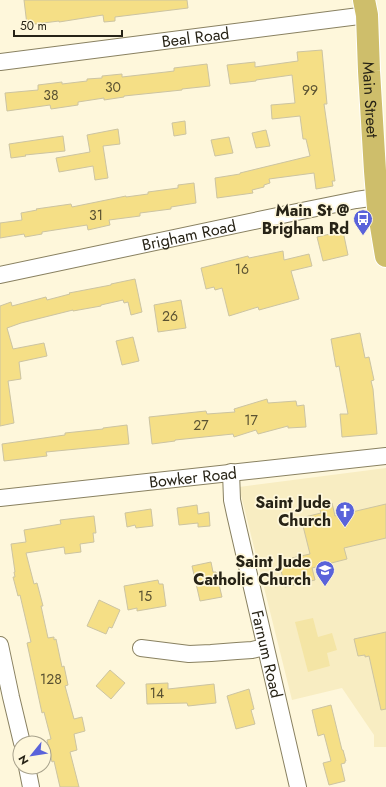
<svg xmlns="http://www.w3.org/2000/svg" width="386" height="787" font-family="Jost,sans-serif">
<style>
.built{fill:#f8edc2}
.green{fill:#f4e5a5}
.building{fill:#f5df86;stroke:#ccc4a2}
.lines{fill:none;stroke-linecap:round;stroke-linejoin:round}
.minor-casing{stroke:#898161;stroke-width:18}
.primary-casing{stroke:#fff;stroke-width:24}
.minor{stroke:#fff;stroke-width:16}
.primary{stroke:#cebe6b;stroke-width:22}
.labels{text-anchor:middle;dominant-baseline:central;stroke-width:3.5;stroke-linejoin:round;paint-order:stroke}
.number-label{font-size:14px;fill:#5a5232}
.street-label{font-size:16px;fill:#272316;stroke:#fef7db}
.poi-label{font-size:16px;font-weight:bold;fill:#272316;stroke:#fef7db;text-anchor:end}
</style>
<rect width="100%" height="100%" fill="#fef7db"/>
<!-- built -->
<polygon class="built" points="386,468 386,747 374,747 374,735 342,688 292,700 239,487"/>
<!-- green -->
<polygon class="green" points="313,618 318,637 332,633 337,650 327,653 330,666 308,672 295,622"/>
<!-- building -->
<g class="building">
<polygon points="24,0 187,0 188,8 115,17 115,21 104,22 103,15 59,22 59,21 27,25"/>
<polygon points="322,50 327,104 324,104 335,181 332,181 333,186 316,189 314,173 269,179 270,183 264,185 264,187 252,190 253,193 217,198 215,178 240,174 240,173 310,156 306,139 303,139 300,116 272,119 271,105 295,103 292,75 256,80 256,81 230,84 227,65 255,62 255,67 298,61 297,52"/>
<polygon points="207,64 210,86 182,89 182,90 124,96 124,97 104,100 104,98 78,102 78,105 51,109 50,105 7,111 5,93 38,90 38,85 62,82 62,84 87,81 87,79 102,78 102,76 122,74 122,77 166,72 174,71 174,68"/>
<polygon points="185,121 186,134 174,136 172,123"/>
<polygon points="118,129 120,144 103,146 108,178 95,180 93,166 59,172 56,158 90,152 87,135"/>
<polygon points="266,130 270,146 256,148 252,133"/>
<polygon points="63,136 65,151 25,155 26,156 11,158 9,144"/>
<polygon points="229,137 233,153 215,156 211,140"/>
<polygon points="194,183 196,203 171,207 171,209 140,213 140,216 109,220 110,225 88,230 87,225 42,232 42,234 25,237 24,234 0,238 0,223 22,220 21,213 37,210 36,209 71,204 72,207 126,196 126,197 148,194 148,192 178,188 178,185"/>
<polygon points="343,231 348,255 323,261 317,237"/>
<polygon points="283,251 284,260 309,254 312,266 291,271 299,299 259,310 258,307 229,316 222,288 215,290 214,287 206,289 201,268 248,256 249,258"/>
<polygon points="135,279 142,312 131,315 128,302 124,303 123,300 101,305 101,306 73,311 73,310 21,323 7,328 13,349 44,343 47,356 19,362 21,379 8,381 14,423 0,426 0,306 11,302 12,306 46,297 47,300 70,294 69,293 111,285 111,284"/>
<polygon points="181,300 186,328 158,332 154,305"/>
<polygon points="360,333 365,358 369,357 374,380 371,381 373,389 377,434 342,437 340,414 348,414 339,366 336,367 331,339"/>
<polygon points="133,337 139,361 122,365 116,341"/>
<polygon points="267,399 268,403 296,401 297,406 304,405 306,427 288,428 288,426 258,434 256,430 234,437 233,434 175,440 175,441 152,444 149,417 206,411 207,414 235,412 234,409"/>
<polygon points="127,425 129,444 46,452 47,456 4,461 2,444 65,435 65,433 103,429 103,428"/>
<polygon points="332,503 335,516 386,504 386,538 344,548 347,559 312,568 315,580 285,587 280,566 293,562 292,558 310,554 301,518 321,513 319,507"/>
<polygon points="197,505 198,514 209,512 210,526 198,527 198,523 179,525 177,508"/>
<polygon points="151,509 153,526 136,528 135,525 127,527 125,513"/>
<polygon points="94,516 96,533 93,533 94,542 80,544 81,552 65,554 64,547 26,553 34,584 37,583 43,606 41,606 48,638 54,637 54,640 56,639 62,667 64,666 68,685 65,686 74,719 82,717 85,731 74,734 77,750 70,752 79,787 60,787 54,761 52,762 47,740 51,739 44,712 42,713 27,643 31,642 20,595 18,596 13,577 15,577 14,572 15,572 11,544 26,542 24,530 61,524 60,520"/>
<polygon points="211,562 213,572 216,572 222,597 200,601 192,566"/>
<polygon points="158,580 159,584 163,584 166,606 137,611 137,608 128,610 124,586"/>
<polygon points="99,600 120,610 112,628 109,627 106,634 87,626"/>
<polygon points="386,632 386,709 381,710 369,656 365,657 365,655 358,656 354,639"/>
<polygon points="110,670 125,683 111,699 96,686"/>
<polygon points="168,683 168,689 214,684 216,703 188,706 187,703 147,704 146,684"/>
<polygon points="249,689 254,709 251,710 255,724 236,729 227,696"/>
<polygon points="331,705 342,750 343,750 346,761 345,761 345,763 341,764 345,781 329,785 323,763 331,761 324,734 318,736 312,710"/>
</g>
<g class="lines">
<defs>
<g id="minor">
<path id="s1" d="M0,62L367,15"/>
<path id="s2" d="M0,275L287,214L356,200L377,197"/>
<path id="s3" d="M231,472L232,500L235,514L298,787"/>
<path id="s4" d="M0,498L386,456"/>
<polyline points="0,645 11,697 22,743"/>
<polyline points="141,648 189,654 211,653 237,651 252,650 265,647"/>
<polyline points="27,767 31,787"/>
</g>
<g id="primary">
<path id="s5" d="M364,0L367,15L369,71L375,171L378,208L386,256"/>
</g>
</defs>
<!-- minor casing -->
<use href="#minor" class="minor-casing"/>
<!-- primary casing -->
<use href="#primary" class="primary-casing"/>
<!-- minor -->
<use href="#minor" class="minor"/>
<!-- primary -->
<use href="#primary" class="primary"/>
</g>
<!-- icons -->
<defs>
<symbol id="bus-pin" viewBox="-11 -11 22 30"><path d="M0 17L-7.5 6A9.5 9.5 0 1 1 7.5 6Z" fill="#5a63da" stroke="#fef7db"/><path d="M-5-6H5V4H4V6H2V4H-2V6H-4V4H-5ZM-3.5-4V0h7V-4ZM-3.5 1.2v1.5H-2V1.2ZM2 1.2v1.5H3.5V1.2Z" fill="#fff"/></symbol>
<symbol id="church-pin" viewBox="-11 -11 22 30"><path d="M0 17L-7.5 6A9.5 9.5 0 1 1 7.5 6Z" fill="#5a63da" stroke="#fef7db"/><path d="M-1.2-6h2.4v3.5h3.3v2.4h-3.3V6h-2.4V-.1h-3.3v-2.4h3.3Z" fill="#fff"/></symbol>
<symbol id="school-pin" viewBox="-11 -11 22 30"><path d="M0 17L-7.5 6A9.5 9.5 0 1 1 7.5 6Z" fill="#5a63da" stroke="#fef7db"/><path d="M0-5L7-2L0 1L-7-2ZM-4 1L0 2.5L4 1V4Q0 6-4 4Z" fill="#fff"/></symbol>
</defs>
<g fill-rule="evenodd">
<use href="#bus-pin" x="352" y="208" width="22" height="30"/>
<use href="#church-pin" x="334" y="500" width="22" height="30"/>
<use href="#school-pin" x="314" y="559" width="22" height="30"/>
</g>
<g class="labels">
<!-- number labels -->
<g class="number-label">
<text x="113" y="87">30</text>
<text x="310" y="90">99</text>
<text x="51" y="95">38</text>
<text x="96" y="215">31</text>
<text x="242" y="269">16</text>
<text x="170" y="316">26</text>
<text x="251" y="420">17</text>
<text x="201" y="425">27</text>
<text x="145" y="596">15</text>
<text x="51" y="679">128</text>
<text x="157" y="693">14</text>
</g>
<!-- street labels -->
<g class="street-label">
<text stroke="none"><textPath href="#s1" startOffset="197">Beal Road</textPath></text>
<text stroke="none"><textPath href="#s5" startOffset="100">Main Street</textPath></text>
<text stroke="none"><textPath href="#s2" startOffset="193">Brigham Road</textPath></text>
<text stroke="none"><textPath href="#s4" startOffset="194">Bowker Road</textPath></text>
<text stroke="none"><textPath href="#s3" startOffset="186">Farnum Road</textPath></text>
</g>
<!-- poi labels -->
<g class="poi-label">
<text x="349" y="210">Main St @<tspan x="349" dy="18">Brigham Rd</tspan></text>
<text x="331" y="502">Saint Jude<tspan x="331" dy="18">Church</tspan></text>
<text x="311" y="561">Saint Jude<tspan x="311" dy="18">Catholic Church</tspan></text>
</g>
</g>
<!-- north arrow -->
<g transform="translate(32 755) rotate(240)"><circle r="19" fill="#fef7db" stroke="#a8a28c"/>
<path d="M0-3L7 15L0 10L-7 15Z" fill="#5a63da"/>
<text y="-6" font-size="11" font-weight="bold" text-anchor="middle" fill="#272316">N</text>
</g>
<!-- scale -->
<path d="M14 30v6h108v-6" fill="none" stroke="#272316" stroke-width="2"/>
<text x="20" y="30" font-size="12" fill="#272316" stroke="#fef7db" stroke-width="3" paint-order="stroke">50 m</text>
</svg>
